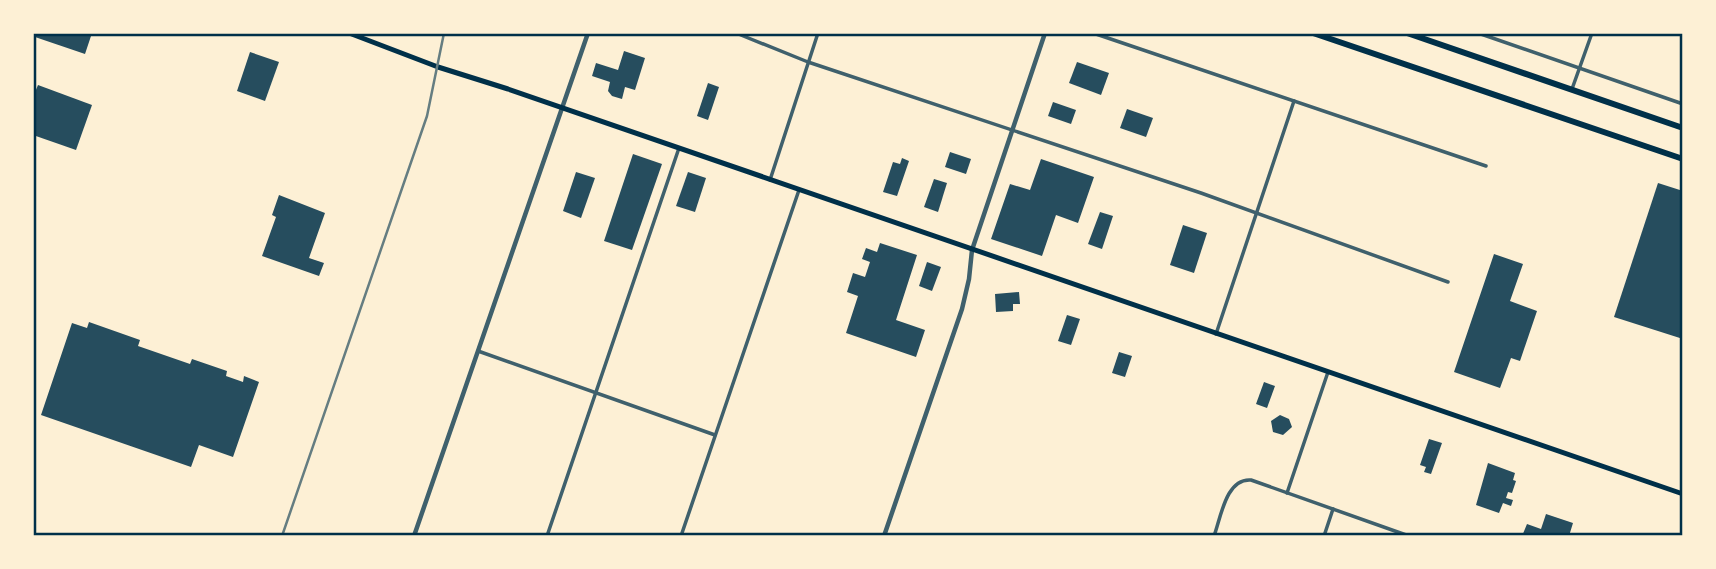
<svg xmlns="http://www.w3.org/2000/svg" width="1716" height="569" font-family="'Space Grotesk',sans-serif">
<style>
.building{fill:#264d5e}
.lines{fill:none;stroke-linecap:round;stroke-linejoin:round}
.minor{stroke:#3f606c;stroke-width:3.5}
.tertiary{stroke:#3f606c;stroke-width:4.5}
.secondary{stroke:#003049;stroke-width:5}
.trunk{stroke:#003049;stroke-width:6}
.rail{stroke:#657d81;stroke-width:2.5}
.neatline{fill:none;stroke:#003049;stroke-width:2.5}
</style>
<rect width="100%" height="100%" fill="#fdf0d5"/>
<!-- building -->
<g class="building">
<polygon points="36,33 92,33 85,54 35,37"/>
<polygon points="624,51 645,58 635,90 625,87 622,99 612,96 608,91 610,82 592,76 596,63 618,70"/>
<polygon points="250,52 279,62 265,101 237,91"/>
<polygon points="1077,62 1109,73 1101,95 1069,83"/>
<polygon points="708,83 719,87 708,120 697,116"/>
<polygon points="38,85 92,105 76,150 33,135 33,97"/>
<polygon points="1053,102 1076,110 1071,124 1048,116"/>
<polygon points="1127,109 1153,118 1146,137 1120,128"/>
<polygon points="950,152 971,159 966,174 945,167"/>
<polygon points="633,154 662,164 632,250 604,241"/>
<polygon points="902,158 909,161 897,196 883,192 893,162 900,164"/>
<polygon points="1041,159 1094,177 1078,223 1056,215 1042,256 991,239 1010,184 1030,190"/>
<polygon points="576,172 595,178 581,218 563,211"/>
<polygon points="688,172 706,178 695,212 676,206"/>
<polygon points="934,179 947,183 938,212 924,207"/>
<polygon points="1658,183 1683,191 1683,339 1614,317"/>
<polygon points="279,195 325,213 309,258 324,263 319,276 262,256 276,217 272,215"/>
<polygon points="1100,212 1113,216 1102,249 1088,244"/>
<polygon points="1183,225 1207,233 1194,273 1170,265"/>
<polygon points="880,243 917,255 896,320 925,330 916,357 846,333 858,296 847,292 853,273 865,277 870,262 862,259 866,248 877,252"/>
<polygon points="1494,254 1523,264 1510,301 1537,311 1520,361 1511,358 1500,388 1454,372"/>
<polygon points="927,262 941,267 932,291 919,286"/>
<polygon points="1019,292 1020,304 1013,304 1013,311 996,312 995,294"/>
<polygon points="1067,315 1080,319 1071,345 1058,341"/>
<polygon points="89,322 140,340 138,346 190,364 192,359 227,371 226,376 243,382 244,376 259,382 233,457 199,445 191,467 41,415 72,323 87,328"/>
<polygon points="1119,352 1132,356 1125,377 1112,373"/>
<polygon points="1264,382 1275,386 1267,408 1256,404"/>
<polygon points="1280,415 1289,419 1292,427 1283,435 1273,432 1271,421"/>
<polygon points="1429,439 1442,443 1431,474 1424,472 1426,467 1420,465"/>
<polygon points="1488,463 1515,473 1513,480 1516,481 1512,493 1508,492 1506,498 1513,500 1511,506 1503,503 1499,513 1476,505"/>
<polygon points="1546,514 1573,523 1569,536 1522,536 1527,524 1541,529"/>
</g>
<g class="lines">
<!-- minor -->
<g class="minor">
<polyline points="736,33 808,62 1201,193 1448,282"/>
<polyline points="1093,33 1486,166"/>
<polyline points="1478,33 1683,104"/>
<polyline points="1572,89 1592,33"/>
<polyline points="770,180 818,33"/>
<polyline points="1216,334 1294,101"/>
<polyline points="478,351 715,435"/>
<polyline points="1287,493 1328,372"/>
<polyline points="547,536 679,148"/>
<polyline points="681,536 799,190"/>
<path d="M1214,536C1221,517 1226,478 1251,480L1409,536"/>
<polyline points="1324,536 1333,509"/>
</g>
<!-- tertiary -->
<g class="tertiary">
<polyline points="414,536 588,33"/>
<polyline points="884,536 962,309 969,279 972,250 1045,33"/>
</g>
<!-- secondary -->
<polyline class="secondary" points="349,33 438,67 508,89 1683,494"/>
<!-- trunk -->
<g class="trunk">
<polyline points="1313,33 1683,159"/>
<polyline points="1407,33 1683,128"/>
</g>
<!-- rail -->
<polyline class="rail" points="282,536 427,116 444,33"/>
</g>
<!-- border -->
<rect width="1716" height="569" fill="none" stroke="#fdf0d5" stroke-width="70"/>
<rect x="35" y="35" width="1646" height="499" class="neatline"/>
</svg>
